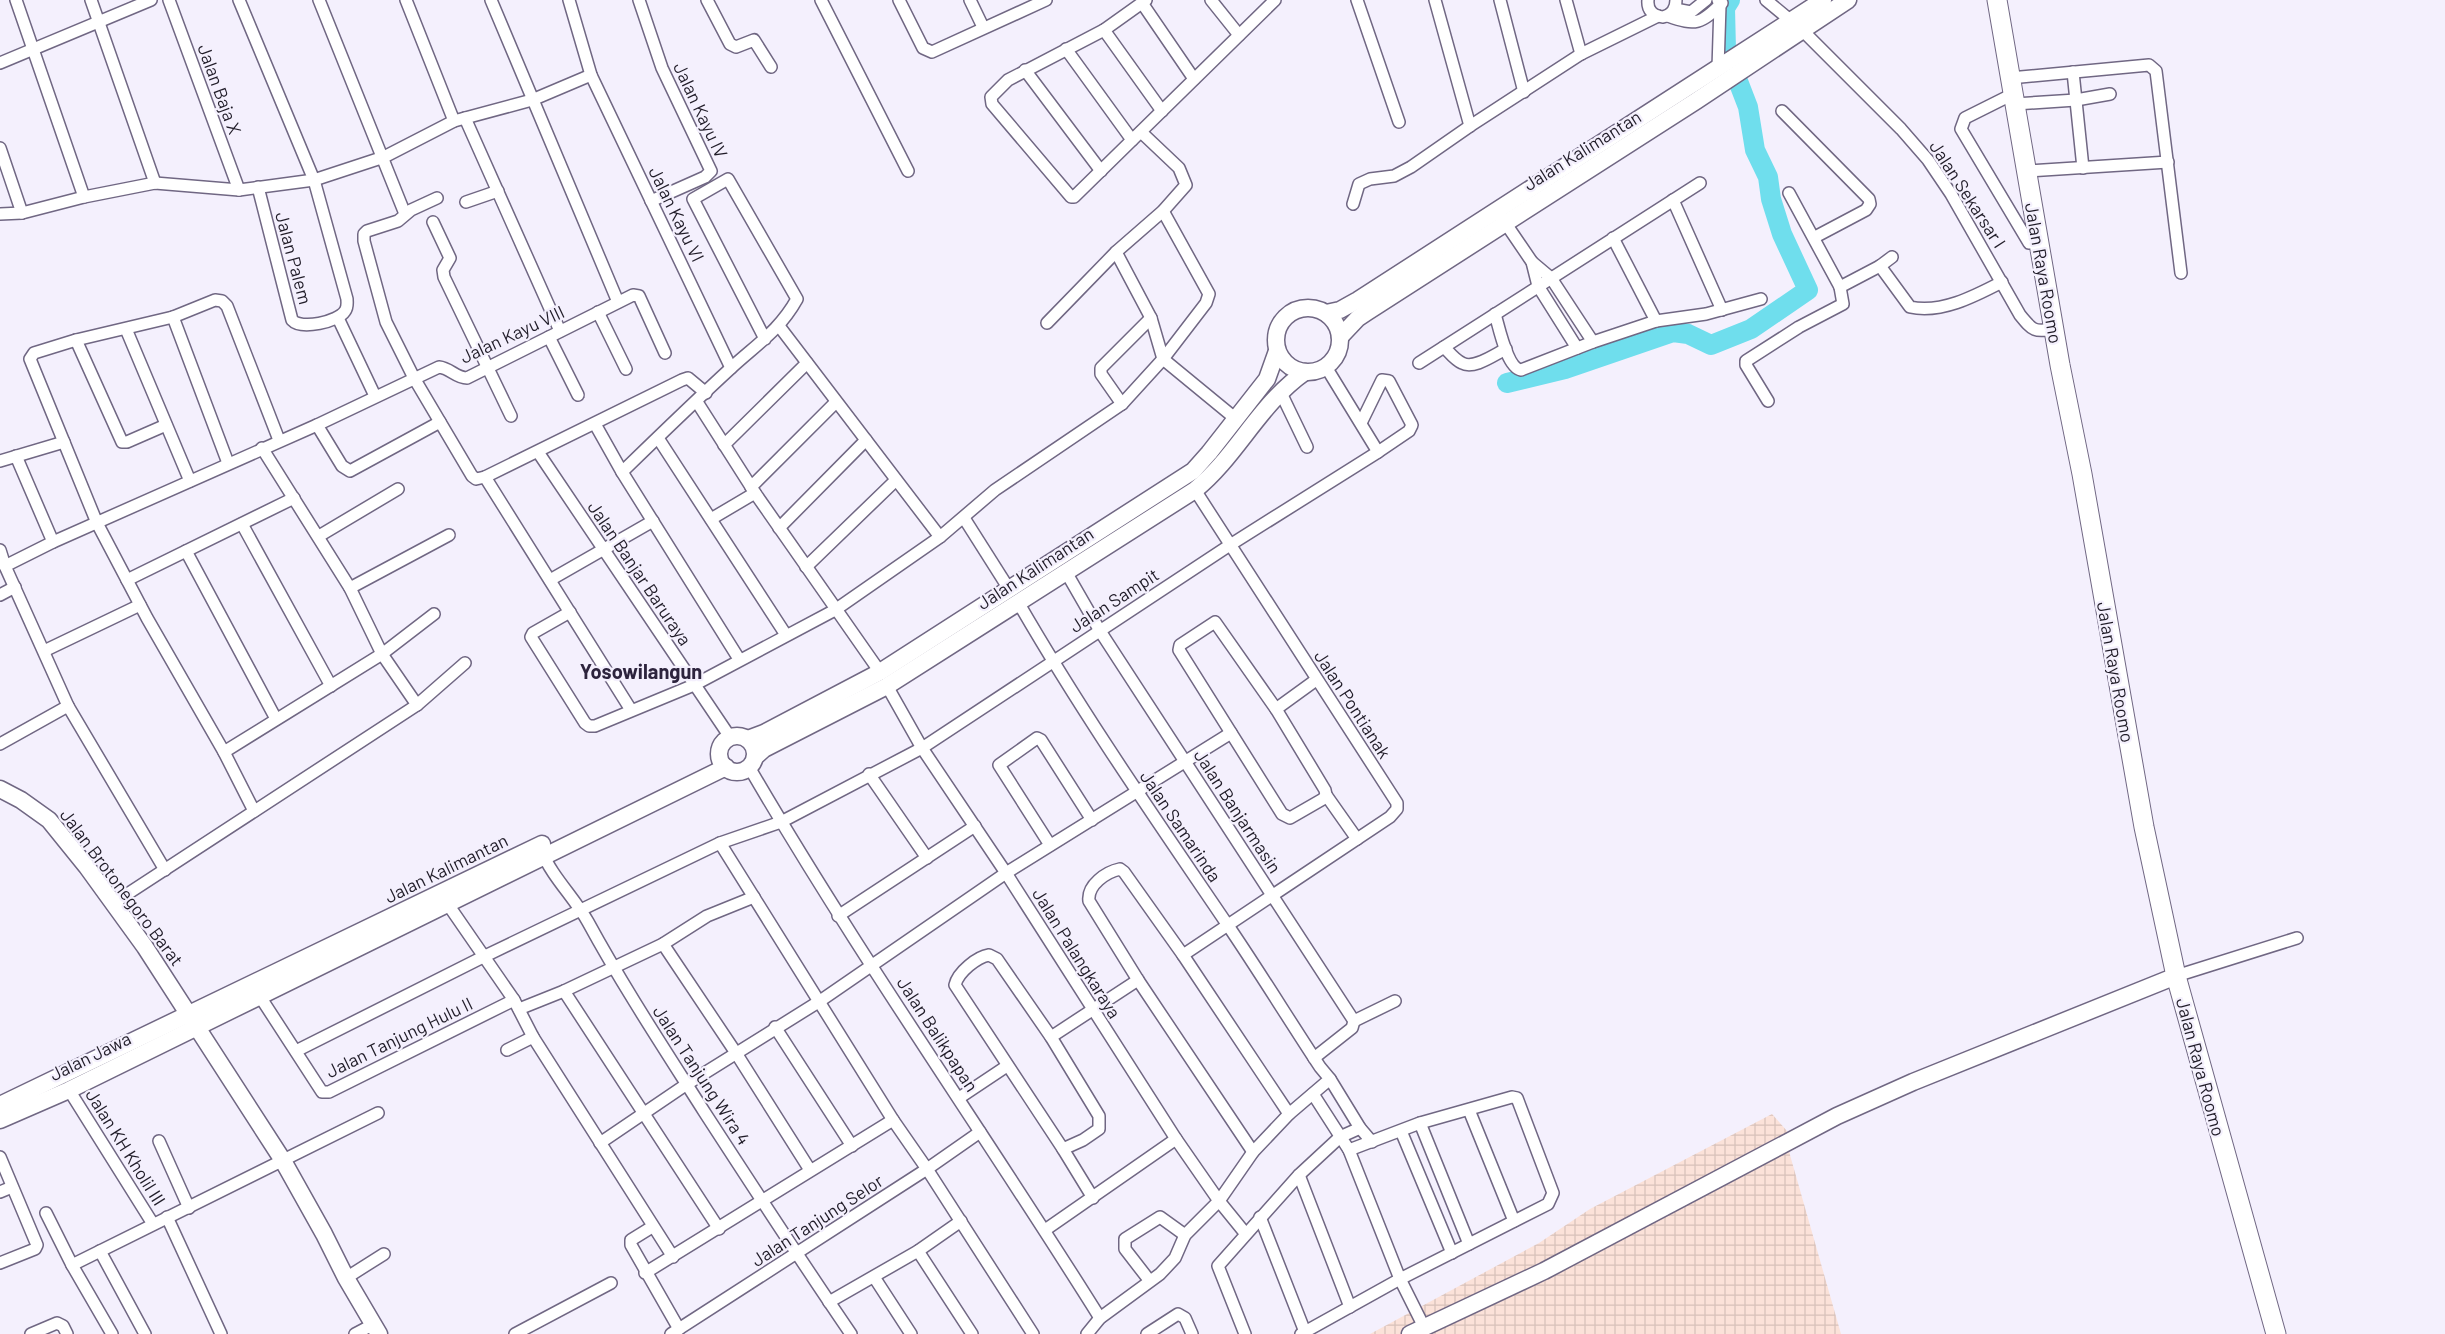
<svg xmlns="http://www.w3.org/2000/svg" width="2445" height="1334" font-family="Barlow,sans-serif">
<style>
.industrial{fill:url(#industrial-grid)}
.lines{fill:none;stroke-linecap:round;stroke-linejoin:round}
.river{stroke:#6fdeed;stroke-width:20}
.minor-casing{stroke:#706783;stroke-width:14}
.secondary-casing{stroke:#706783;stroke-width:19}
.trunk-casing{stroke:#706783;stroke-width:21}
.minor{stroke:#fff;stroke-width:11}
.secondary{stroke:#fff;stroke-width:16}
.trunk{stroke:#fff;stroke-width:19}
.labels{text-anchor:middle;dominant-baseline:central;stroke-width:4.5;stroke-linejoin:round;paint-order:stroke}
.street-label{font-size:18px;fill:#201c28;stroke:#f4f0fd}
.quarter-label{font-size:20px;font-weight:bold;fill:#2d243d;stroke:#f4f0fd}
</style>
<defs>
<pattern id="industrial-grid" width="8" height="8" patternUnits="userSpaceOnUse" patternTransform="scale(1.25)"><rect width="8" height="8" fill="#fbe2d9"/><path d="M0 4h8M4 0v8" fill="none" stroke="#d7c1ba"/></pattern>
</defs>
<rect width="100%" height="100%" fill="#f4f0fd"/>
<!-- industrial -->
<polygon class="industrial" points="1772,1114 1787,1131 1790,1155 1841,1334 1370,1334 1539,1243 1590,1209"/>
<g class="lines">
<!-- river -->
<polyline class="river" points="1507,383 1565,369 1673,332 1688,334 1711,345 1751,329 1808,290 1782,234 1771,199 1768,177 1755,150 1748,107 1726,50 1725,8 1730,0"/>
<defs>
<g id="minor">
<polyline points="16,0 84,197"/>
<polyline points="91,0 155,183"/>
<polyline points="169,0 239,190"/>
<path d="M239,0L314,180L347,299C347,303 348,307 345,311C338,322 301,330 292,320L258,187"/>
<polyline points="319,0 405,214"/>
<polyline points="406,0 454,121"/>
<polyline points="491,0 618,302"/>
<polyline points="569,0 591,75 731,368"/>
<polyline points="639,0 662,68 711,171 705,177 651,201"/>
<polyline points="707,0 730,44 736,47 754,40 771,67"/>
<polyline points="821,0 908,171"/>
<polyline points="899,0 923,48 932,52 1046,0"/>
<polyline points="970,0 983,27"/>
<polyline points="1146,0 1104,30 1008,80 991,97 992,104 1071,197 1074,197 1275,0"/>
<polyline points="1211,0 1239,35"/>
<polyline points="1357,0 1399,122"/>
<polyline points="1435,0 1470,126"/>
<polyline points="1500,0 1524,92"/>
<polyline points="1566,0 1581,54"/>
<path d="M1648,0C1647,10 1653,16 1663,17C1672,15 1676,9 1676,0"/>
<polyline points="1718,0 1720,5 1718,68"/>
<path d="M1766,0L1802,30L1901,129L1928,160L1951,194L2020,315C2033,331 2034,332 2054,329"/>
<polyline points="1142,3 1194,79"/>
<polyline points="1675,9 1691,12 1706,0"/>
<path d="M1668,16C1696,26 1701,24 1722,3"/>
<polyline points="1104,30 1162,111"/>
<polyline points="1066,49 1132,140"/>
<polyline points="0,63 151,0"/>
<polyline points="1025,70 1101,171"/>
<polyline points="2073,72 2083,168"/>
<polyline points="2010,78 2149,65 2156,71 2181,273"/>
<polyline points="2013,94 1965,118 1961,129 2029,243 2039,240"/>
<polyline points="2015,104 2076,100 2110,94"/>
<polyline points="1782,111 1869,199 1870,204 1866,210 1815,237"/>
<polyline points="465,118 560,331"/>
<polyline points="0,148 22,213"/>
<polyline points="2027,171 2168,162"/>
<polyline points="1789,193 1840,287"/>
<polyline points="437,198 411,210 398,221 367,231 364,234 364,241 386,322 414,378 472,476 476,479 485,477 682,380 688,378 706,393"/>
<polyline points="1673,200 1722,310"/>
<polyline points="466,202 498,191"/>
<polyline points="1353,204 1359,184 1370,179 1394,176 1411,167 1470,126 1581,54 1658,16"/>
<polyline points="0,214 22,213 84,197 155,183 239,190 314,180 384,157 454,121 532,100 591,75"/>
<polyline points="1502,218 1532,262 1538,286 1577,348"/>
<polyline points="433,222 450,258 443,270 444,277 511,416"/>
<polyline points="1613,238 1656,321"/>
<polyline points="1116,252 1151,318 1163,359 1236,419"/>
<polyline points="1532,262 1551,278 1593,342"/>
<path d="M1880,266L1910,307C1941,314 1975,296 2002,282"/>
<polyline points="598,312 626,369"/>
<path d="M1495,314C1499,327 1507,368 1521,370L1593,342L1656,321L1706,314L1761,299"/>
<polyline points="173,317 228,463"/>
<polyline points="338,318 375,396"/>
<polyline points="1047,323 1116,252 1163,211 1186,185 1179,168 1141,132"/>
<polyline points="779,326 940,537"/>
<polyline points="126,329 190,481"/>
<polyline points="549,337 578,395"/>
<polyline points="76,340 122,442 127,442 166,425"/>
<path d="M1444,347C1449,352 1455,360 1462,363C1474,370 1495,354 1506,349"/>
<polyline points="1419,363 1700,183"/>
<polyline points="1280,391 1307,447"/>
<polyline points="1768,401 1746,365 1746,361 1799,327 1843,304 1840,287 1880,266 1892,257"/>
<polyline points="697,402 755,493 880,672"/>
<polyline points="1122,404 1101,374 1101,368 1151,318"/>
<polyline points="1361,423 1382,380 1389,381 1412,425 1409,431 1378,452"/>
<polyline points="595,424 622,472 739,659"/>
<polyline points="317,425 342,466 350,471 440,422"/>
<polyline points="658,438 786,635"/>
<polyline points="724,445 807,363"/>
<polyline points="262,448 350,588 382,654 417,705"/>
<polyline points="538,452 730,737"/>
<polyline points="16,456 53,542"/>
<polyline points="0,461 64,442"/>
<path d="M622,472C658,437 694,402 731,368C757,344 779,331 797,299L728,179L693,199L765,339"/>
<polyline points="485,477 631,710"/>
<polyline points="751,487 836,402"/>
<polyline points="964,518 1009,589"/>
<polyline points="711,519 755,493"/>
<polyline points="242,524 331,686"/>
<polyline points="779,528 866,440"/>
<polyline points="319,536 398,489"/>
<polyline points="0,550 5,566 68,706 165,870"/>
<polyline points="186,551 276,719"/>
<path d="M5,566L53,542L317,425L439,367C450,368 456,378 467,378L633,295L639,296L665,353"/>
<polyline points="806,567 896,480"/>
<polyline points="1066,572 1100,631 1354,1021 1352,1028 1314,1058"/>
<polyline points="127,580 294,498"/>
<polyline points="550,580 653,521"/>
<polyline points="350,588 449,535"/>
<polyline points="0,595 15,587"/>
<path d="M1018,602C1082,713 1155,818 1227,924C1259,971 1289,1020 1320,1067L1330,1079L1289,1114L1253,1152L1219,1201L1185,1235L1175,1258L1160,1274L1100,1318L1087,1334"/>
<polyline points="570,612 533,633 531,637 585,723 589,726 595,726 694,685 835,610 940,537 995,490 1122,404 1163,359 1206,303 1209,294 1163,211"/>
<polygon points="1215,622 1276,709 1325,790 1326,795 1323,799 1290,818 1282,814 1179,650 1180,645"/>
<polyline points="44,651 140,605"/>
<polyline points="887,686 922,748 1006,873 1176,1139 1219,1201 1245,1233"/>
<polyline points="1276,709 1316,680"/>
<polyline points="0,744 68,706"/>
<polyline points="224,752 382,654 434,614"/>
<path d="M749,767C859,956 985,1134 1100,1318"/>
<polyline points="869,774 927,858"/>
<polyline points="1326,795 1357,839"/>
<polyline points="254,811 224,752 147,618 97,523 30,359 34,353 76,340 173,317 215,300 222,301 227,306 279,440"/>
<polyline points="720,843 893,1120 927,1169 1033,1334"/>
<polyline points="1050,845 999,765 1037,738 1041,740 1092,820"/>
<path d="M541,850C552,877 574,897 588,922C624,988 665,1050 705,1113C753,1187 801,1261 851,1334"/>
<polyline points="447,903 514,1000 533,1037 673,1257"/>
<polyline points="112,904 417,705 465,663"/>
<polyline points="838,916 975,826"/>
<polyline points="663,944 736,1053 810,1170"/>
<path d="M989,955L997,959L1051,1037L1099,1116V1129L1083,1140L1063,1149L955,985C958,972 977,957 989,955Z"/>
<polyline points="1183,955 1390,817 1397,809 1397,803 1195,490"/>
<polyline points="2176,976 2297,938"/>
<polyline points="564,991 719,1229"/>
<polyline points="259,995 322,1092 329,1092 514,1000"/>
<polyline points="519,1009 564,991 663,944 707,916 754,897"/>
<polyline points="1354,1021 1395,1001"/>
<polyline points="775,1027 852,1146"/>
<polyline points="1051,1037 1138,980"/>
<polyline points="507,1050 533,1037"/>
<polyline points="296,1051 483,957 720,843 781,822 922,748 1230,545 1378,452 1326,367"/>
<polyline points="1330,1079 1360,1128 1372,1142"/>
<polyline points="69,1090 153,1224"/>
<polyline points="1313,1094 1349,1150 1400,1279 1424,1327"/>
<polyline points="959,1098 1007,1066"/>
<polyline points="1469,1110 1514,1221"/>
<polyline points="1420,1123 1469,1244"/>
<polyline points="1401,1131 1452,1253"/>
<polyline points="159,1141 189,1208"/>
<polyline points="600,1143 687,1084 820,1001 1006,873 1231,733"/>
<polyline points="1063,1149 1093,1198"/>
<path d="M1253,1152L1138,980L1089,901C1087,885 1106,872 1120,869L1124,872L1183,955L1289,1114"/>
<polyline points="0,1157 37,1245 35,1249 0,1263"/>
<polyline points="1299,1175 1350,1307"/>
<polyline points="0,1192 12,1187"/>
<polyline points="46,1213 72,1265"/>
<polyline points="167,1217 221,1334"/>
<polyline points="1260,1217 1305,1332"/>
<polyline points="652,1227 631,1240 631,1245 679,1329"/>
<polyline points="1045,1230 1176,1139"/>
<polyline points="100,1251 145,1334"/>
<polyline points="918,1251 972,1334"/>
<polyline points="645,1273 893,1120"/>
<polyline points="874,1277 911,1334"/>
<polyline points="346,1278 384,1254"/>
<polyline points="1149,1280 1125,1249 1125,1239 1160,1217 1185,1235"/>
<polyline points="829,1302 918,1251 961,1221"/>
<polyline points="31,1334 57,1323 63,1326 67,1334"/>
<polyline points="112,1334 72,1265 378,1113"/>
<polyline points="355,1334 374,1324"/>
<polyline points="515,1334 611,1283"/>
<polyline points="671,1334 927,1169 980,1132"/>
<polyline points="1147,1334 1178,1314 1185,1318 1192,1334"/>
<polyline points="1245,1334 1218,1266 1299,1175 1340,1137 1360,1128"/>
<polyline points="1301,1334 1400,1279 1548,1204 1553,1193 1517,1098 1512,1097 1420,1123 1349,1150"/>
</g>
<g id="secondary">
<circle cx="1308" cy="340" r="32"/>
<polyline points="1326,313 1340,310 1358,300 1823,0"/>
<polyline points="1340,337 1358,318 1367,312 1696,101 1848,0"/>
<circle cx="737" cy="754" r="18"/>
<polyline points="748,739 764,733 880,672 1193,471 1209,453 1267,379 1277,351"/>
<path d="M755,757L764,749L887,686L1195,490C1237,456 1259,404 1305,372"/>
<polyline points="0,789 21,800 49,820 87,867 145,947 282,1159 324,1234 346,1278 379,1334"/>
<polyline points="0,1105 542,844"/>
<polyline points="0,1120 69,1090 726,767"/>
<polyline points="1410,1334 1544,1271 1837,1116 1913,1082 2176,976"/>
</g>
<polyline id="trunk" points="1997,0 2060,365 2082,474 2144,827 2176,976 2276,1334"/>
</defs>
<!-- minor casing -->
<use href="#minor" class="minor-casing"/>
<!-- secondary casing -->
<use href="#secondary" class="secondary-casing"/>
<!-- trunk casing -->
<use href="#trunk" class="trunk-casing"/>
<!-- minor -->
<use href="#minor" class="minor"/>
<!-- secondary -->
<use href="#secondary" class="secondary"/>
<!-- trunk -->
<use href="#trunk" class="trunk"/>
</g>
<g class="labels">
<!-- street labels -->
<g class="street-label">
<text transform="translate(220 89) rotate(70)">Jalan Baja X</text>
<text transform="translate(701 110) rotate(65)">Jalan Kayu IV</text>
<text transform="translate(1582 150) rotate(-32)">Jalan Kalimantan</text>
<text transform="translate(1968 194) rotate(57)">Jalan Sekarsar I</text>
<text transform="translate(677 214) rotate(64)">Jalan Kayu VI</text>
<text transform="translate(294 258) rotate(75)">Jalan Palem</text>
<text transform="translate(2044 273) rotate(80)">Jalan Raya Roomo</text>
<text transform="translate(512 334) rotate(-25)">Jalan Kayu VIII</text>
<text transform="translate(1035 568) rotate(-33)">Jalan Kalimantan</text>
<text transform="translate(640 573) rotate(56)">Jalan Banjar Baruraya</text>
<text transform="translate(1114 600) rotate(-33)">Jalan Sampit</text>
<text transform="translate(2116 672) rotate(80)">Jalan Raya Roomo</text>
<text transform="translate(1353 704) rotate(57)">Jalan Pontianak</text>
<text transform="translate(1238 811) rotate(57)">Jalan Banjarmasin</text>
<text transform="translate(1181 826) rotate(56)">Jalan Samarinda</text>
<text transform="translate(446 868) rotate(-26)">Jalan Kalimantan</text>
<text transform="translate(122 887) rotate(53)">Jalan Brotonegoro Barat</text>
<text transform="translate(1077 953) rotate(58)">Jalan Palangkaraya</text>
<text transform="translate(938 1034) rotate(57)">Jalan Balikpapan</text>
<text transform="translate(399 1037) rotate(-26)">Jalan Tanjung Hulu II</text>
<text transform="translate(90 1056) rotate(-26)">Jalan Jawa</text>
<text transform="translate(2201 1067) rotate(75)">Jalan Raya Roomo</text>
<text transform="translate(702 1075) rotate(57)">Jalan Tanjung Wira 4</text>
<text transform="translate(126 1147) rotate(58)">Jalan KH Kholil III</text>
<text transform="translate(817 1220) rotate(-33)">Jalan Tanjung Selor</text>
</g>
<!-- quarter labels -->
<g class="quarter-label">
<text x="641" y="671">Yosowilangun</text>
</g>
</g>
</svg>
